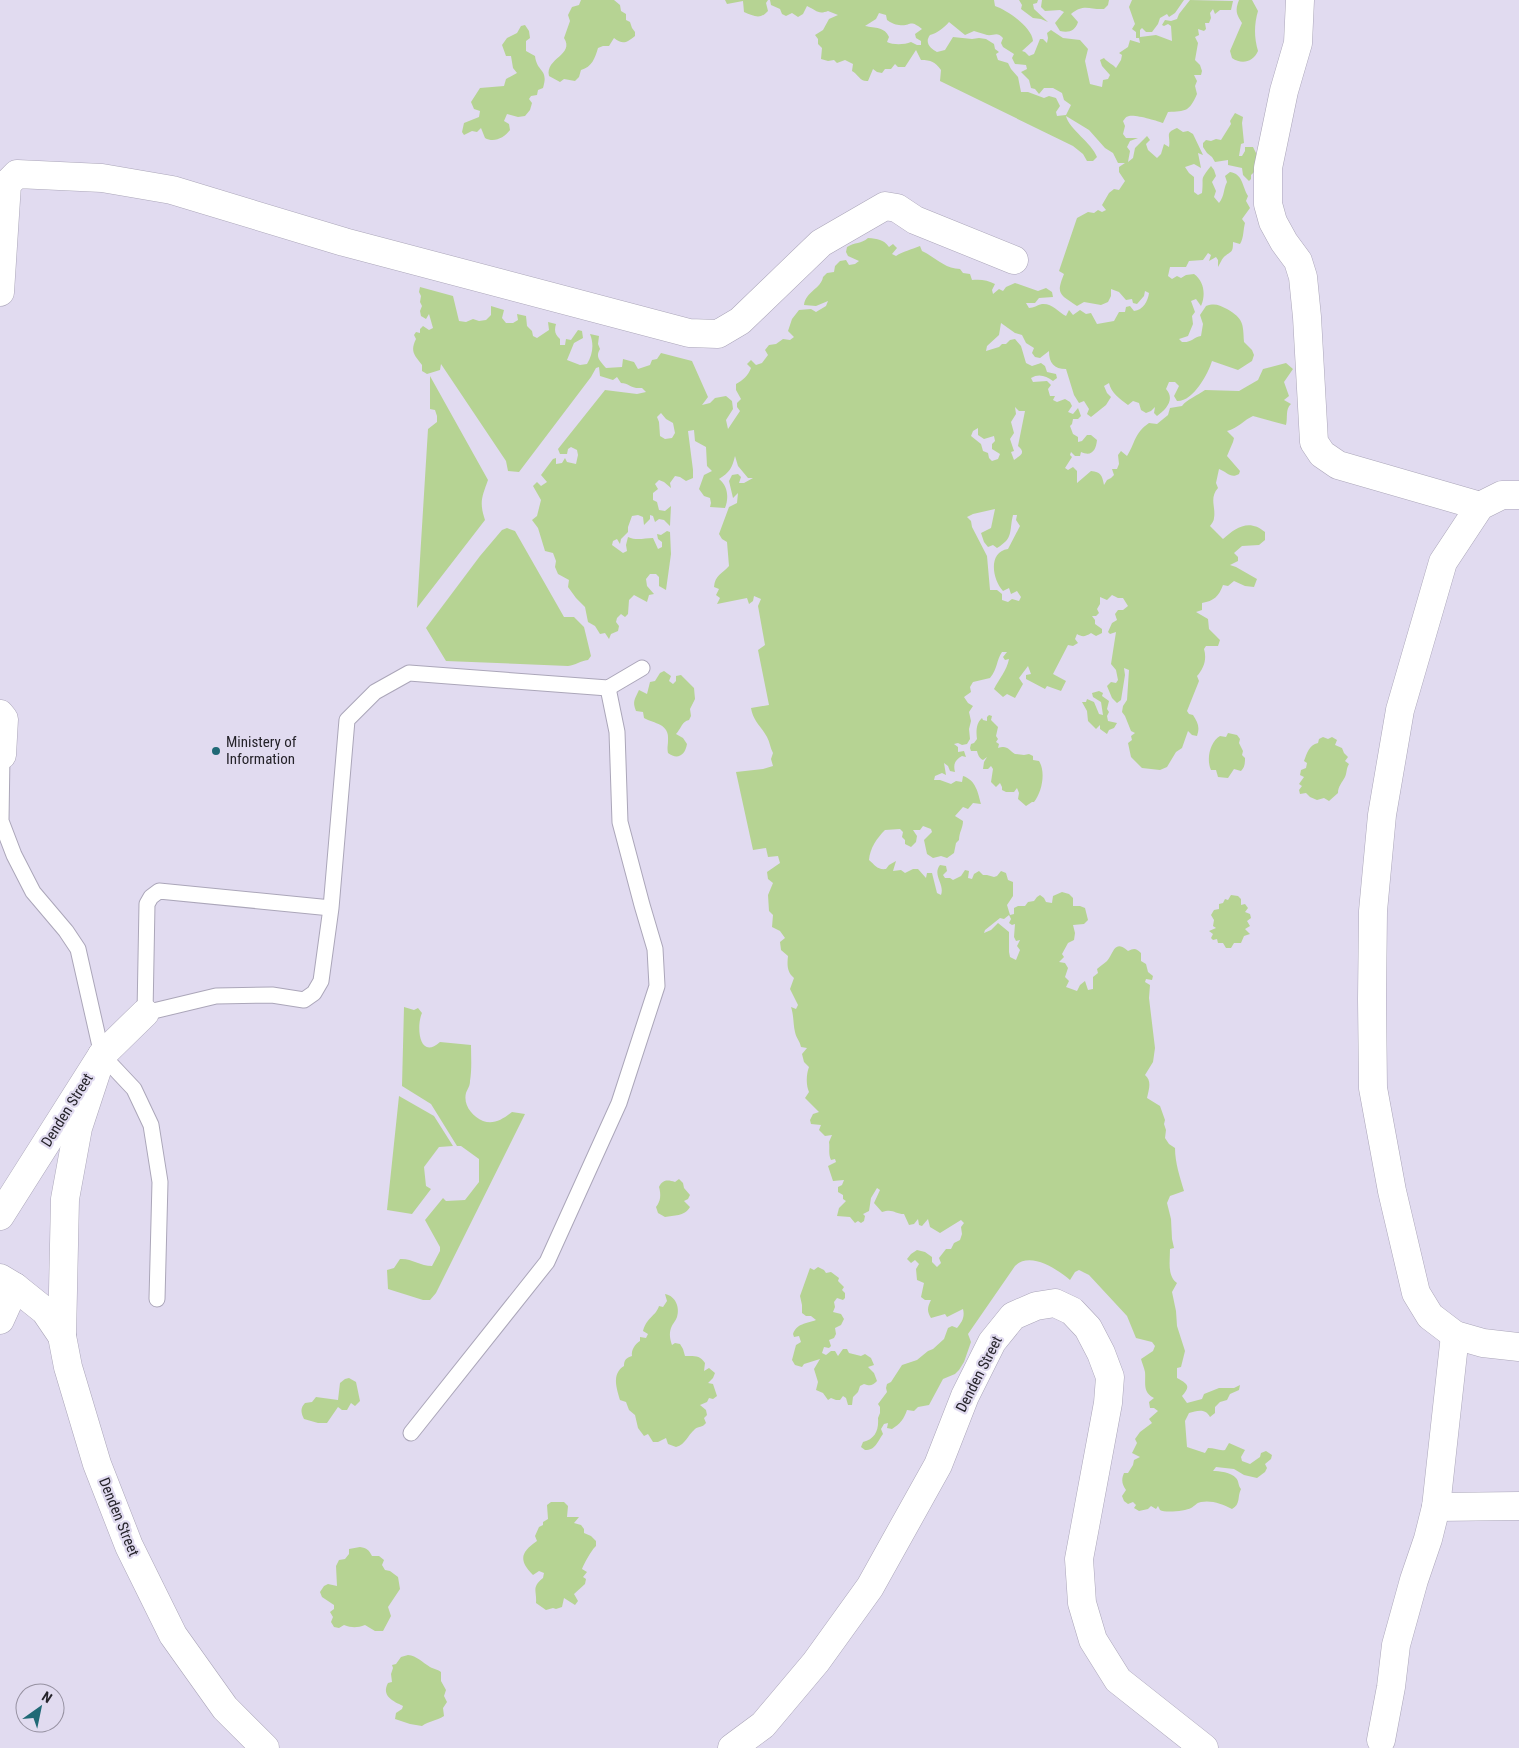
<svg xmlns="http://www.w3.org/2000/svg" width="1519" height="1748" font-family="'Roboto Condensed',sans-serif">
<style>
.green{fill:#b6d393;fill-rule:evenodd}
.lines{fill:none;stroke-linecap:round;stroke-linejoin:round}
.service-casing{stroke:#aba6b9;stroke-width:17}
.minor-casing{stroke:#aba6b9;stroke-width:29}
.service{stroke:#fff;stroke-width:15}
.minor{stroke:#fff;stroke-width:28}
.poi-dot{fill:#206976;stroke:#e1dbf0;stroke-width:2}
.labels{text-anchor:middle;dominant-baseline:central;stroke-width:4.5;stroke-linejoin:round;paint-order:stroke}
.poi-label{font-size:15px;fill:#25232a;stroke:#e1dbf0;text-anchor:start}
.street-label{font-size:15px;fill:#25232a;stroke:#e1dbf0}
</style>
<rect width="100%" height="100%" fill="#e1dbf0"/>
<!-- green -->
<g class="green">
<path d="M581,0H614L620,5L621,11L626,14V20L630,22L632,28L635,32V36C626,43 623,45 614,38L609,46H603L598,48C595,58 592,67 581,70L579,77L575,81L564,79L560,82L549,76C545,58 575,55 564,38L570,21L568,15L572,7L579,5Z"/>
<path d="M725,0H768L766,3L768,11C760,20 754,16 744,12L743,1L727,4Z"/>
<path d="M770,0H994L995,6C1007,10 1032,27 1033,41L1022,51L1025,52L1029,56L1034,54L1040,39H1043L1047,43L1048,38L1047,33L1051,30L1063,38L1080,40L1088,49L1085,61L1090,84L1102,87L1103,80L1108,79L1110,75L1102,66L1100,60L1104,58C1108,63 1113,64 1116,68L1121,60L1122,55L1119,53L1128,47L1130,40L1140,43L1139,38H1136V32L1132,29L1135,24L1129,7L1132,0H1184L1175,13L1169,17L1167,14L1160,18L1158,24L1152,32H1146L1142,28L1140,30V37L1156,35L1172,41L1171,26L1168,24L1164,26L1162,25L1165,20L1171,21L1177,19L1179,14L1190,0L1233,1L1231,10H1220L1215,14L1213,9L1210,13L1211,18L1209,23H1205L1206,29L1204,31L1198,29L1199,35L1195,37L1198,43L1195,60L1200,65L1202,71L1201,75H1194L1197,81L1195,86L1197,94C1189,112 1186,111 1168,112L1163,123C1158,121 1135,114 1129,116C1125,117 1126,118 1123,121L1125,126L1123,134L1126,138H1138L1130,141L1127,147L1130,151L1128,162L1133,158L1135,148L1147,136L1150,140L1146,144L1148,150L1157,158L1161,154L1164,144L1169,147C1171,136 1164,133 1177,128L1183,132L1188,131L1193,134L1203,155L1198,153L1201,168L1194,164L1185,167L1189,173L1194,177V192L1198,195L1202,193C1204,176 1199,181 1211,166L1214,170L1216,176L1212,182L1216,191L1214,197L1219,203C1225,195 1223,190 1227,182L1225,176L1230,172C1243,174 1242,186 1248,196L1246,201L1250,208L1242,219L1245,223C1243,230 1244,237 1240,244L1233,242C1233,252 1232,251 1225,256C1222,258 1220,264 1218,267V260L1216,257L1209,261L1211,255L1208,253L1203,260L1189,261L1186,267H1170L1168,276L1172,279L1177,276L1181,278L1186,275L1194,274C1204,281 1206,295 1201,306L1196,299L1191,301L1195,312L1192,316L1193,324L1188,336L1179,339L1182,342C1191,343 1194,337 1201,336L1203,324L1200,315L1206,306C1215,303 1219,305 1227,309C1244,319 1243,324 1244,342L1252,350L1254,355L1252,361L1238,370L1212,361C1208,374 1193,402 1177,401L1174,396L1179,386L1175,382H1169L1166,389C1175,399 1167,409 1157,416L1154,413L1155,407L1151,411L1146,413L1141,410L1139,403L1133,401L1128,405C1120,399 1111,393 1109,383L1104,386L1107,393L1111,397L1106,405L1091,417L1087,414L1089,409L1084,401L1079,403L1074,395L1066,369C1054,369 1049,363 1049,351L1040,358L1035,357L1032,353L1034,348L1026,343L1022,335L1015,333L1001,323L999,335L987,346L986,351L999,347L1002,344H1006L1010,340L1015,339L1021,346L1026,363L1032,366L1041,363L1045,366L1047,372L1056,374L1057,378L1053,381C1046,376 1039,373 1031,378L1033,382L1047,381L1051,385L1048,389L1050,396H1055L1053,400L1057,402L1065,399L1070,402L1072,406L1068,412L1073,414L1078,408L1081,416L1078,419H1073L1072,424L1070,426L1073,434L1078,437V442L1082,441L1087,435H1091L1097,440C1096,450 1092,457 1081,452L1080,456H1075L1071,452L1070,455L1072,457L1065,468L1068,470L1073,467L1077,471V483L1091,471C1101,472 1102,475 1104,485L1107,480L1111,478L1114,475L1112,469H1117L1119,464L1118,455L1121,451L1127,456C1135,444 1134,433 1149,423L1157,424L1168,415L1170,408L1182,406C1187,399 1197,396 1205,390L1239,391L1258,380L1263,369L1286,363L1293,369L1284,382L1289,396L1284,400L1291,404C1285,409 1288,418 1286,425L1253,416C1244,420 1238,428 1227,431L1234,438L1233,442L1227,456L1240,471L1239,474C1231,479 1227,472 1219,469L1216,483L1218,488C1209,498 1216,507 1214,518C1214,521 1212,523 1210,526L1223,539C1235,528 1249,518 1265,532V540L1259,545L1242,546L1234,553L1238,557V561L1230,565L1236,567L1257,579L1254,587L1245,586L1234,581L1228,586L1223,585C1219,596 1214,601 1202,603V610L1196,612L1208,619L1209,629L1220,640L1218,646H1206L1204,649C1207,659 1204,668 1197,676L1199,681L1187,711L1189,714L1193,715C1198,723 1200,727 1197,736L1192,735L1188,731L1182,748L1176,752L1167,767L1160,770L1142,768L1131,757L1128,743L1132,740L1131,736L1135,733L1131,731L1125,716L1122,712L1123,706L1127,700L1129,670L1124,668L1125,675L1121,700L1117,703L1112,698L1107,686L1111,682L1116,683L1118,680L1116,670L1111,664L1116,632L1110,634L1108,632L1112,623L1117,620L1115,614L1118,610H1123L1128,606L1123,598H1118L1112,595L1107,600L1100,597V604L1097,609L1099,613L1096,616H1092L1095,620V624L1102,629V633L1096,636L1091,633C1085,637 1082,637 1077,634L1075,639L1078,643L1073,646L1068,645L1053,674L1066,681L1061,691L1047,686L1045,689L1026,679V675L1031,674L1028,666L1019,678L1023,684L1015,698L1007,694L1003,697L994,689C999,679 1007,670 1009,659L1005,660L1003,657L1007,652H1002C996,661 998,668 990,678L973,682L970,687L971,692L964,697L968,703L973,706L969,712L971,721L969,729L970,739L967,744L962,745L958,743L954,744L958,747V752L964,751L966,757L962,756C955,760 953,764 955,772L950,771L948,766L944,763L946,775L942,773L935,776L934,780H940L951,784L956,781L962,782L963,776C976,780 978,793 981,804L973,803L968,809L963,807L955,816L963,821C963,828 959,832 959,840L956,843L954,853L947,858L941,856L933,858L927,854L924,840L932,832L931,829L923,826L920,830H913L917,836L916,842L911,847L905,844V840L902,837L903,832L900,829L885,830C877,838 870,848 869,860C875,865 877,870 886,869L889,865L896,861L893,871L901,870L905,873L913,869H918L926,878L927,873H932L937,893L941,895C945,884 932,875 940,865L946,866L947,871L943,875L945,878H950L953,880L961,876L965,870L969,871L968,878L972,879L974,874L979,871L983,875H987L994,877L997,876L1001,871L1006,873L1008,880L1013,882V896L1007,905L1010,915L1014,914V908L1018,906H1025L1028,902L1034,901L1037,897L1040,895L1044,898L1046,902L1052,903L1053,896L1062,892L1069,894L1073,898V906H1080L1085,908L1088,920L1084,924L1073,925L1075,933L1074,940L1068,943L1062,954L1064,957L1059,962L1065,963L1068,968L1065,977L1069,981L1066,987L1077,991L1080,985L1085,981L1088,990L1093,989V977L1098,973L1097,969C1100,966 1104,964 1107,961C1114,953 1114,939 1128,951C1134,948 1136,948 1141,953V961L1146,964L1148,972L1153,976L1152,980L1146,979L1145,982L1150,985L1149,998L1155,1048L1153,1062L1145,1075C1152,1081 1149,1089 1147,1098L1160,1106L1165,1120L1164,1124L1166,1130L1165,1138L1169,1144L1175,1148C1175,1163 1180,1177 1184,1191L1170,1196L1167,1203L1171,1219L1172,1239L1174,1248L1170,1249C1170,1261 1167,1276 1177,1283L1172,1292L1176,1311L1177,1326L1185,1351L1181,1367L1177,1368V1378C1188,1384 1191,1386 1182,1396L1187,1403L1202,1399L1204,1394L1219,1388H1234L1240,1385L1239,1390L1230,1394L1227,1400L1220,1402L1215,1407V1413L1210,1417C1205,1408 1197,1411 1189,1413L1185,1421L1187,1447L1205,1453L1208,1448C1215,1448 1219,1451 1225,1450L1229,1443L1245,1450L1241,1457L1242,1461L1250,1464L1260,1457L1261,1453L1266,1451L1272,1455L1271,1459L1265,1464L1267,1468L1265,1472L1257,1478L1244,1475L1234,1469L1216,1467L1213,1471C1219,1471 1231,1472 1236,1478C1239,1481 1238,1486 1241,1489C1237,1497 1241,1504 1232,1509C1222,1504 1212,1500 1201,1502C1196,1503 1195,1506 1191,1508C1186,1511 1165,1513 1160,1510L1158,1506L1156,1509L1151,1506L1148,1509L1139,1511L1134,1508L1136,1505L1133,1502L1128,1504L1124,1501L1122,1496L1126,1490C1122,1484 1121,1480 1124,1473H1128L1133,1465L1134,1460L1140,1457L1132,1453L1137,1443L1135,1439L1140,1432L1152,1423L1149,1419L1158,1411L1154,1408H1150L1149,1402L1154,1398C1142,1392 1146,1383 1145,1372C1144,1367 1142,1363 1141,1359L1153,1351L1155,1346L1152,1342L1136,1338L1127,1316L1089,1275L1079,1270L1075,1272L1070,1280C1057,1269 1030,1251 1015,1266L968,1334L971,1342L964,1362L959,1370L955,1374L943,1379L929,1405L918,1407L914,1411L907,1410C904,1419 900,1424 892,1429L887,1428L888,1423L884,1424L881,1429L883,1434C877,1442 876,1450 865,1450L861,1447L863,1442C875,1439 879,1430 878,1418L880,1413V1407L878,1404L887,1392L886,1388L887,1384L891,1382L902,1365L917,1360L928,1351L933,1349L944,1339L948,1328L952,1326L957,1328C962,1322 965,1317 963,1309L947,1317L945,1314L931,1318C927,1311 927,1308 931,1300H925L921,1297L924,1283L917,1280L916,1269L919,1264L915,1260L911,1263L907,1259L911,1254L917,1250L925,1252L932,1257V1262L937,1267L941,1263L939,1258L946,1249H951L954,1243L960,1240L962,1234L961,1227L964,1223L961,1220L940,1233L930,1227L928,1219L922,1226L919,1225L918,1219L914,1224L909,1225L904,1214C895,1214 893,1208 882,1212L874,1203L880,1190L877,1188L871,1198L869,1211L863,1214L865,1216L864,1221L861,1223L858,1221L855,1223L850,1217L837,1216L839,1208L846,1201L843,1199V1195L838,1192V1187L842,1185L844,1180L833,1181L828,1166L836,1162L835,1159L831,1160C828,1154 830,1148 829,1142L832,1135L825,1136L819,1130L821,1125L811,1124L810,1120L813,1114L819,1112L805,1098L809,1092C806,1085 806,1075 809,1067L804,1062L802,1054L807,1048L801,1047C800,1041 796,1038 795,1032C793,1024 794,1016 791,1007L796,1009L798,1005L790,989L794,978C787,972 787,965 788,956L781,950L780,942L785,938L780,931L772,927L773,915L769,911L768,895L773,883L768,879L767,872L780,863L778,856L768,857L766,848L753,850L736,772L763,769L773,766L771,759L773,753C770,748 770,742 767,737C761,726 753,721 751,708L769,705L758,650L765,645L758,606L761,599L754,596L753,601L749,604L747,598L717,604L720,598L716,595L719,589L714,587C715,575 722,574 729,566L727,542L722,539L719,534L729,507L737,503L738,493L733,498L729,481L732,475L738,474L741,477L739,483H744L753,478H748L738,466L735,456C732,468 730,472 719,479C728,486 729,498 725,508L710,507L711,503L710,498L704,496L699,489L704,475L712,471L707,466L706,447L695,441L694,430L688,431L693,470V478L686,481L680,477L675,476L670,483L671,488L664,482L659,480L655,484L658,489L653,493V500L657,502L659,510L665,511L671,506L670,526L664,520L659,519L655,522L653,516L650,515V519L644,525L643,517L638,515L632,516L628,527V532L621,539L620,544L617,539L613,541L612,545L623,553L627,551L626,545L628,537C637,541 644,538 653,538L658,549L662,547V542L658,539L657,534L661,535L667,531L670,532L671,554L666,590L659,586V577L656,574H650L646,579L647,586L654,594L649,595L647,602L634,595L629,600L628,614L625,617L621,614L617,618L616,622L619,626L618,631L611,634L609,639L605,633L600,634L595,626L588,622L585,607L576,598L568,587L569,580L558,574L555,567L556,561L553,553L545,551L538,528L532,520L537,516L541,500L533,486L537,482L541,486L547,482L541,475L553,459L556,458V464L562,463L565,458L567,462L576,464L578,455L577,450L571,447L568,449L567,454H560L558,449L605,390L637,394L646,392L642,388C630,389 629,383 621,383L617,377L613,380L600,376L599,367L596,368L591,377L519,472L508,471L506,461L441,364L440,370L427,374L422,371V365C414,355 410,351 416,339L414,335L416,332L420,333V329L423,326L429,330L433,328L429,314L426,319L421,316L420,311L422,306L420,302L421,296L419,292L420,287L453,296L459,321L466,322L473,319L479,321L486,320L491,315V306L504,310L502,318L506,323H513L518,320L517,314L526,316L527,326L532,331L533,336L537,338L549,330L548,322L556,324C554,331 555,334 560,339V345H565L566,339L571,340L578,330L582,331L583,338L574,343L567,360L580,365L587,364C593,354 594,344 590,334L599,336L598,344L600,349C595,357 600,361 606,368L622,367L623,359L634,362L638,369L650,365L652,360L657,359L661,353L692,361L708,397L702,405L710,403L715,398L726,396L732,401L733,409L726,420L728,429L740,411L737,407V403L741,399L736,390V384C743,380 748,376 751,368L747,364L751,360L756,365L762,363L768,355L765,350L769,345L776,344L783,339L790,340L794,337L788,331L792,319L799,310L811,309L816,312L826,306L828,301L816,306L804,305C806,291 821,289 823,277L827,273L834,272L835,266L840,261L846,260L849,265L855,264L859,261L848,256L846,252L847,247C855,242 861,244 868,238C878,239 883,239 889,247L893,244L897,248L892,254L896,256C903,251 911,250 920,246L922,251C935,257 945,269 960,269L963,273L970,274L972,280C980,279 988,280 995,284L992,290L993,294L999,289L1003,291L1006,287L1015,283L1038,291L1046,288L1052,292L1053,297L1039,298L1035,303H1026L1029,308C1034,308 1037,305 1042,304C1052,303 1058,312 1066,316L1069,310L1073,315L1080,310L1086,314L1091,313L1097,324L1114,321L1119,312H1125L1126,307L1130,306L1134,311C1143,310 1148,301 1149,293L1145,291L1144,296L1137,304L1133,303L1132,299L1126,300L1119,292L1111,289V296L1108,302L1101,305L1084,302L1077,306C1059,294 1056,294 1064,274L1059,271L1077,218L1088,212L1094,213L1098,210L1102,212L1106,210L1102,205L1109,193L1114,189L1119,190L1125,181L1119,172V167L1125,163H1118L1113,153L1105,148L1089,130L1066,116C1069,129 1092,143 1097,157L1093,161H1087L1083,154L1073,146L940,81L941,70C935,62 931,60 921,60L916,50L905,67H898L895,64L891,69H885L882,73L877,72L873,69L868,81C860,82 858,74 852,71L853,64L845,60L837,63L834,60L828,61L821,59L822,48L818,44V39L815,35L823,30L829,19L838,15L828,11C818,15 816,10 807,6L803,14L798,17L792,13L786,16L782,14L780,9L771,5ZM879,13L886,15L887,20C890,22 895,25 899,25C911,27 909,18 922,29L915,34L916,38L921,41V45H917L911,42C904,45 893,45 887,42L889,37C885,27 875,28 865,26L876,19ZM949,22L965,35L974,31C978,32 983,34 987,35C994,36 997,31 1003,38L1001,43L1003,47L1014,54L1012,58L1015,64L1026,65L1027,69L1021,72L1029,80L1031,88L1035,89L1039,94L1044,88H1053L1062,93L1064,100L1071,105L1066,115L1057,116L1056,112L1060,106L1056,98L1049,96L1044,98L1028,92H1021L1018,77L1011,69L1008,63L998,60L996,54L999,52L995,49L994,44L986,39L979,38L972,39L953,37L945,50L937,52C931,49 924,43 930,35C936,34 945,27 949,22ZM1015,407L1019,411H1025L1018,446C1026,453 1021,455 1014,460L1011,452L1014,451L1010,439L1014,433L1011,422L1016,414ZM661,413L666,419L673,423L675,433L672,438L665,439L660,436L659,422L657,417ZM978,428V435L984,439L994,436L995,441L992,444V449L1000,454L998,459L992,461L989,458L988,453L983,451L981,444L971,436L973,431ZM995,509L991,528L981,533L984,542L988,547L993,545L997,548C1014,538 1009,531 1013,515H1017L1016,520L1020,526L1008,549C988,552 992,579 1003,591L1009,588L1011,594L1017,591L1021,597L1019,601L1012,599L1008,602L1002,600V594L997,590H990L987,556L972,527L971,521L967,517L973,514ZM1009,915L1011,919L1009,923L1012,925L1015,924L1014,937L1016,941L1020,940L1017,946L1020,950L1016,960L1010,957L1009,952V932L998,923L991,930L984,933L985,930L1000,918L1004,919Z"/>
<polygon points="1019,0 1038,0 1037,3 1033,4 1034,9 1048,22 1041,19 1033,18 1021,9 1022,5"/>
<path d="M1042,0H1109L1108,5L1104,9C1090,10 1084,3 1071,14L1078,22C1075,31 1069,33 1060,31L1055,23L1064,12L1060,10L1045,11L1041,7Z"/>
<path d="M1239,0H1252L1258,11C1254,24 1254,38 1258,51C1253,62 1242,65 1232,58L1230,51L1242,23C1236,14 1235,10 1239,0Z"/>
<path d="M525,25L529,31L530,38L526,41V51L535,56C537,73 549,68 543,88L538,90L537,95L531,96L529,99L532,103L530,110L525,116L518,117L507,114L504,121L509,124L510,130C504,138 494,143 485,138L481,128L477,132L472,131L464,135L462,132L464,123L479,117L480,111L474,109L471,102L480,88L504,86L506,79L517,73L513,68L511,56H506L502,45L507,38L517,33L521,26Z"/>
<path d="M1235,113L1243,117L1242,123L1244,143L1241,144L1239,156H1242L1245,151V147H1253L1258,157C1257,164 1257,171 1251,175V179L1249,181L1243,175L1242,168L1228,165V160L1215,162L1212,157L1207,153L1203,147V143L1206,140L1211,141L1216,139L1221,140L1231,124L1230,121Z"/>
<path d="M430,376L488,480C482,497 479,502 485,520L417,608L428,429L437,422V416L435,410L430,409Z"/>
<path d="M507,528L515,531L564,617H574L584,627L591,656L588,660C580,661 576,665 568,666L446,661L426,628L480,556L502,530Z"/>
<path d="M664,671L671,676L669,681L673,684L676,681V676L681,675L694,688L695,699L690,709L691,716L689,720C682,721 681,729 676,734L683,738L687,744C685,756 677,760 668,753C667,747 668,745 668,741C670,723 654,724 644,718L643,712L636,711C632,701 635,699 639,690L647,694L650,682L655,681L660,673Z"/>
<polygon points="1099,691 1103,693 1102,696 1109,701 1107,709 1109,712 1107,716 1108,721 1117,723 1114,728 1109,730 1107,734 1100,729 1100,725 1096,729 1088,721 1087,711 1082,702 1086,702 1087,699 1094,702 1099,714 1103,715 1101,702 1093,697 1092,693"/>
<path d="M989,715L992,716L991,720L998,727L996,736L998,739L996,742L999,744L998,748C1008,745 1008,750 1015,754L1024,755L1029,754L1033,756V760L1039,761C1046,772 1042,792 1034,802H1032L1026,806L1018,799L1019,793L1017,788L1014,792H1006L1002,790V787L1000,783L996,787L991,782L993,769L991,766L988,769H983L984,762L987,757L983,760C979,758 978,755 977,751H971L970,748L971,744L974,743L977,739C976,732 976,723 982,718L983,720L987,721V717Z"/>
<path d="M1228,733L1237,735L1240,739L1239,743L1243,751L1242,755L1245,758C1245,763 1245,767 1241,771L1234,769L1228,778L1218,777L1216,770H1211C1206,759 1210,742 1220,736L1226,737Z"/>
<path d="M1323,737L1328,739L1332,737L1337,740L1335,745L1342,748L1344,753L1348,757L1345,761L1349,764C1346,769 1347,773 1345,777C1342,783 1338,786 1338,793L1329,801L1324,798L1317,800L1310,797L1306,793L1300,794L1299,790L1302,786L1299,784L1304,777L1300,775L1301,770L1306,768L1307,763L1304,761C1307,753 1309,745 1318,743L1319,739Z"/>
<polygon points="1231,895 1238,896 1241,899 1241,905 1245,904 1248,908 1245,912 1250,914 1251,918 1247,921 1250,926 1245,929 1250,934 1244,936 1241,943 1234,943 1231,948 1226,948 1223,943 1218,943 1217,939 1213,940 1211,938 1213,934 1209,931 1216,928 1213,926 1214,920 1211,915 1214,910 1219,909 1219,904 1223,903 1225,899 1228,900"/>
<path d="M404,1007L414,1010L418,1008L422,1013C416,1026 419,1061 440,1042L471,1045C471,1057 472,1069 470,1081C470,1086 468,1088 466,1093C463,1105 472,1116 483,1121C494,1125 503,1119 512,1112L525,1114L436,1293L430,1300H423L388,1289L387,1270L394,1268L400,1259C411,1258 420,1266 432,1266L440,1251V1247L425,1220L443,1198L446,1201L465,1200L479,1182V1159L461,1146H457L431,1104L402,1086Z"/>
<polygon points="399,1096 434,1116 453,1146 439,1147 424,1167 426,1186 431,1189 412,1214 387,1210"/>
<path d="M679,1179L683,1183L684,1188L690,1195L688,1199L684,1201L690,1207C684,1217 674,1215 665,1217L658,1213L656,1207C661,1201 661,1194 659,1187C663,1179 668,1180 675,1182Z"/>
<path d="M818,1267L824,1270L826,1273L831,1272L839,1278L838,1281L844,1287L842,1290L845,1293V1298L843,1300L837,1298L834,1302L835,1307L833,1312L841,1314L844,1319L841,1325L835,1328L836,1334L834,1338L829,1340L831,1346L829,1348L824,1347L822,1353L826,1355L831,1351H835L838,1356L843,1349H847L849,1353L861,1356L865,1354L871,1358L874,1365L868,1367L874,1373L877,1381C872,1386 870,1386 864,1384L860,1386L858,1392L853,1397L852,1405H848L846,1398L843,1396L840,1400H836L831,1398L828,1400L823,1393L816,1390L818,1382L814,1369L820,1359L804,1364L802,1367L795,1365L792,1360L796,1345L801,1342L799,1336L794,1337L793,1334C797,1323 806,1324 816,1320L811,1316H806L802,1313V1305L800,1296L810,1268L814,1270Z"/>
<path d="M665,1294C676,1296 680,1308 677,1317C676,1321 672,1324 671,1328C669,1334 670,1339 672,1345L675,1343L680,1344L683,1349L685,1356C694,1356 700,1355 705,1363L704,1371L709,1368L715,1373L713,1378L708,1383L713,1384L717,1396L713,1399L709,1398L707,1402L700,1405L706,1410L707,1415L704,1418L706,1423C702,1428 699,1426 695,1429C687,1436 686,1444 676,1447L668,1444L666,1438L658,1442H653L648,1434L644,1436L638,1428L635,1415L629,1410L626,1402L620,1400C617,1389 611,1374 624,1366C624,1360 626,1358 632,1356C631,1350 635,1344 640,1341V1337L646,1338L648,1334L643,1331C647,1317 656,1316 659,1306L663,1307L667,1301Z"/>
<path d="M349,1378L356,1382L360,1401L355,1406L351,1403L347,1410H342L338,1407L327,1423H318L304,1419C301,1413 300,1408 305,1403L312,1402L316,1397L338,1400L340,1383L345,1379Z"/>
<path d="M551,1502H564L568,1506L567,1517H579L574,1523L581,1525L584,1529V1533L591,1536L596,1541V1546C592,1549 584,1564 582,1569L587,1572L583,1577L586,1579L585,1584L574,1594L578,1601L575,1605L564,1598L562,1607L556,1609L553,1608L546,1610L536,1603C537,1590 531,1588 543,1578L544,1573L539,1571L533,1575C518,1560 521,1552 537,1541L535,1536L539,1527L543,1525V1522L548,1519L547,1505Z"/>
<path d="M360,1547C367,1548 369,1550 372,1556H379L384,1560L382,1565L385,1570L390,1571L398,1577L400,1589L388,1607L391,1616L383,1631H375L365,1625C357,1628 352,1628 344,1625L339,1628L334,1627L331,1622L333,1617L330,1612L334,1609V1605L322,1597L320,1592L324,1586L328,1584L337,1586L336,1566L339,1560L345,1559L349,1554V1549Z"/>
<path d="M408,1655C417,1656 422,1662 430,1667C434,1669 437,1669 441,1672V1681L446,1690L444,1696L447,1702L443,1708L444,1716C436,1721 429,1721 422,1726L410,1724L395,1719L396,1713L402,1709L403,1706C393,1701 381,1696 388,1683L392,1682L391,1674L393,1668L392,1665L396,1664L401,1657Z"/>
</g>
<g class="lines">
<defs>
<g id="service">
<polyline points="2,755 1,821 14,855 33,892 66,931 78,949 102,1055 134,1089 151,1125 160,1182 157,1299"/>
<polyline points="331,908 321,981 314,993 304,1000 272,995 216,996 145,1013 147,904 151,897 159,891 331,908 347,720 375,692 409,673 608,688 642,668"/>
<polyline points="411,1433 547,1262 619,1103 657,986 655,949 642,905 620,822 617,732 608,688"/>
</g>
<g id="minor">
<polyline points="1300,0 1298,43 1284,91 1268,168 1268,204 1273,222 1284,242 1298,261 1303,277 1307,317 1314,442 1322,454 1338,465 1480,506"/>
<polyline points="0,292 7,184 17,174 102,178 172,190 344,242 689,333 718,334 740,321 821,243 885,206 897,208 915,220 1014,260"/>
<polyline points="1519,495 1502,495 1480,506 1443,562 1400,710 1382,815 1373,911 1372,999 1373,1088 1392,1191 1416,1293 1430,1316 1455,1335 1483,1343 1519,1347"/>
<polyline points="0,714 4,719 2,755"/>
<polyline points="0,1216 102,1055 145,1013"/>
<polyline points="0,1278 15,1287 45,1311 62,1336 68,1367 97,1464 129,1546 173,1635 225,1708 265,1748"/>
<polyline points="0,1320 15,1287"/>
<polyline points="62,1336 65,1199 78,1128 102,1055"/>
<polyline points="1436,1507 1519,1506"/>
<polyline points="1381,1740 1391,1687 1396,1645 1414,1580 1428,1539 1436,1507 1455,1335"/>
<polyline points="732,1748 763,1725 816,1662 870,1587 938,1465 965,1396 992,1342 1013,1316 1036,1306 1055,1303 1072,1311 1088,1328 1101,1353 1110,1377 1108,1403 1079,1559 1082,1603 1093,1640 1118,1680 1204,1748"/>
</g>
</defs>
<!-- service casing -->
<use href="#service" class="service-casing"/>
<!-- minor casing -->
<use href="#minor" class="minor-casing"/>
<!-- service -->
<use href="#service" class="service"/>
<!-- minor -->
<use href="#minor" class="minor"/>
</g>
<!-- markers -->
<circle class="poi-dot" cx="216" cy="751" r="5"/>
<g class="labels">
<!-- poi labels -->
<g class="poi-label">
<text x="226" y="742">Ministery of<tspan x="226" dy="17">Information</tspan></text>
</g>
<!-- street labels -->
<g class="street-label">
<text transform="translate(67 1110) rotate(-58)">Denden Street</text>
<text transform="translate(979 1374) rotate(-63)">Denden Street</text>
<text transform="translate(119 1517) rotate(68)">Denden Street</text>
</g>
</g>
<!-- north arrow -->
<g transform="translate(40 1708) rotate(33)"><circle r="24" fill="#e1dbf0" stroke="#9691a1"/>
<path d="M0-4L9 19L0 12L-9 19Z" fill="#206976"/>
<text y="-8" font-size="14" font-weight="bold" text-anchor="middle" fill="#25232a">N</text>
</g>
</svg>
